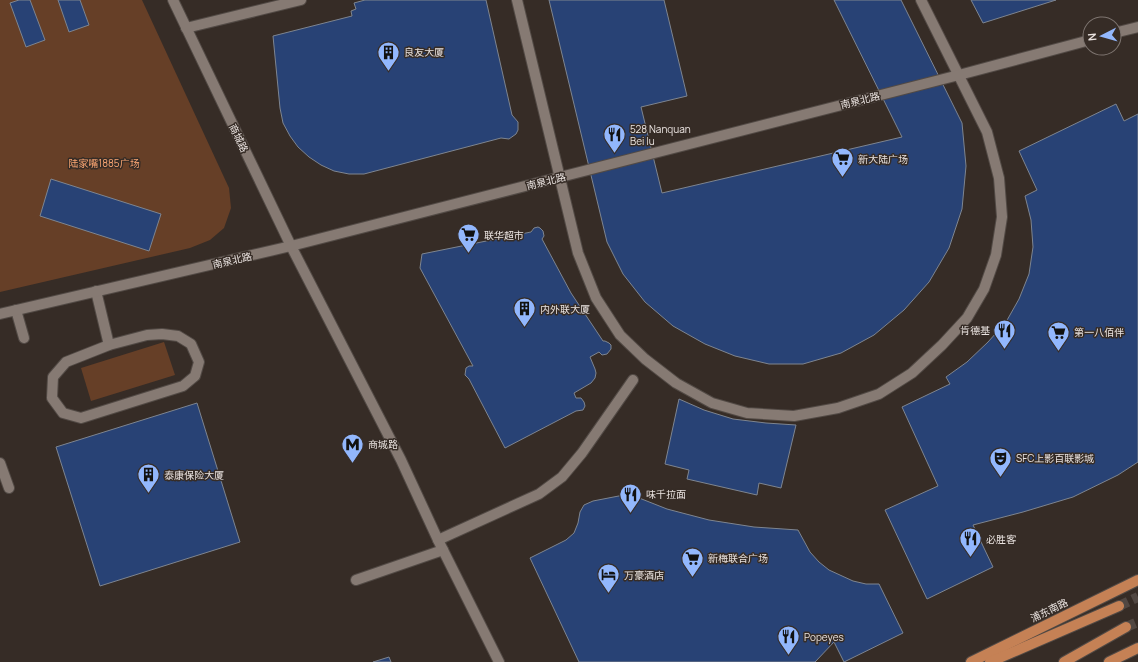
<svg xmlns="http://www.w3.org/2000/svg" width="1138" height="662" font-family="Manrope,'Noto Sans SC',sans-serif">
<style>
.green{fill:#663f27}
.building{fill:#284275;stroke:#7e8590}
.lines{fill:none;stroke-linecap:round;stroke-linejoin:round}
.primary-tunnel{stroke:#514742;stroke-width:10;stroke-dasharray:10 5;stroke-linecap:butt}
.lane-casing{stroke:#524a45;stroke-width:12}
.secondary-casing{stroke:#524a45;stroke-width:12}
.primary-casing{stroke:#524a45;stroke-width:12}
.lane{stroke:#867a73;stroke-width:10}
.secondary{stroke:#867a73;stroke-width:10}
.primary{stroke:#c58155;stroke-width:10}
.labels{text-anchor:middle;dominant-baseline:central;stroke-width:3;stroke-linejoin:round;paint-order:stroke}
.poi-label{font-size:10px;fill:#eae3e0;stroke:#362c26;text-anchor:start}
.street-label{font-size:10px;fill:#eae3e0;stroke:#362c26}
.park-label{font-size:10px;fill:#fda773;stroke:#362c26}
</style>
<rect width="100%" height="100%" fill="#362c26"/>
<!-- green -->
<g class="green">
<polygon points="0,0 142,0 229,188 231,208 224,228 210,240 190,248 0,292"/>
<polygon points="164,342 175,375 91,401 81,368"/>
</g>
<!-- building -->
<g class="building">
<polygon points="19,0 30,0 45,40 26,47 10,3"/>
<polygon points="58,0 80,0 89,25 69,32"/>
<polygon points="365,0 486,0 512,115 518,122 518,130 516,134 509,139 501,138 364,174 349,174 334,171 321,165 309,157 298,147 290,136 283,123 280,108 273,36 352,16 351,11 356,9 354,3"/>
<polygon points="549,0 664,0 687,96 641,107 662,193 902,137 834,0 901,0 962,123 966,166 962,209 949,248 929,282 904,310 874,335 841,353 803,364 769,364 735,356 705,344 673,326 645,302 623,274 607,242"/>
<polygon points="971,0 1056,0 983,23"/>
<polygon points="1116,104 1124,121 1138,114 1138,462 1118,475 1073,497 1023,512 973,525 993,567 927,599 885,510 938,486 902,407 950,384 946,377 967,362 988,342 1006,322 1019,299 1029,274 1033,247 1031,220 1025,196 1037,190 1019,151"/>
<polygon points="51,179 161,214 149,251 40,216"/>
<polygon points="538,227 540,228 543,231 544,236 542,239 571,293 603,341 605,341 609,343 611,345 611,349 607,354 602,355 599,352 590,357 595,369 596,373 595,378 591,383 574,393 576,398 581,398 584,402 585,406 583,410 576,411 505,448 469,379 465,375 466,368 469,366 473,366 420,268 422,254 531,232 534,228"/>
<polygon points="679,399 704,410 733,419 766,423 796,425 781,488 759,483 757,495 687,479 689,470 665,464"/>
<polygon points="197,403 240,542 100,586 56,447"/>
<polygon points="629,494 667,509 709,520 754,527 798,530 810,552 819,562 829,570 853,581 866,584 879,584 903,633 844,662 834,642 815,662 579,662 530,558 566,540 574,533 578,523 580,512 584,505 593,501"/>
<polygon points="389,657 391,662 373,662"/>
</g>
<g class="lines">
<!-- primary-tunnel -->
<g class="primary-tunnel">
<polyline points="1119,606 1138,597"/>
<polyline points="1126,627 1138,622"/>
</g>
<defs>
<g id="lane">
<polyline points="517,0 578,253 596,298 620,335 645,359 676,383 712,403 747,413 794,416 838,408 879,394 912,373 942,345 967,318 984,289 996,255 1002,217 999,178 987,132 921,0"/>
<polyline points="186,28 301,0"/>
<polyline points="96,291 109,345"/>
<polyline points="16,310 24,338"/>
<polygon points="162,334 178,336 191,344 199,362 195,376 183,386 81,418 63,413 52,398 53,377 66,362 109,345 147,335"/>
<polyline points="0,463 9,488"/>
<polyline points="438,540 539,494 562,477 582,453 633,380"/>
<polyline points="356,580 443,550"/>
</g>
<g id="secondary">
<polyline points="173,0 291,246 401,460 438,540 499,662"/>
<polyline points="1114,33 1138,27"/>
<polyline points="0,314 291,246 959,75 1090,40"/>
</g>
<g id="primary">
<polyline points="971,662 1138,580"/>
<polyline points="990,662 1119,606"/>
<polyline points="1064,662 1126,627"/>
<polyline points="1109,662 1138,648"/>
</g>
</defs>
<!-- lane casing -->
<use href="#lane" class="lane-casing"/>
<!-- secondary casing -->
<use href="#secondary" class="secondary-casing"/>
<!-- primary casing -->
<use href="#primary" class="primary-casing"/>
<!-- lane -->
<use href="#lane" class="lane"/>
<!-- secondary -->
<use href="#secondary" class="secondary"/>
<!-- primary -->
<use href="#primary" class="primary"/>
</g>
<!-- icons -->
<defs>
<symbol id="building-pin" viewBox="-11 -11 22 30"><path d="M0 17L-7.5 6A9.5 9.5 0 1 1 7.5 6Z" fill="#92b7fd" stroke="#362c26"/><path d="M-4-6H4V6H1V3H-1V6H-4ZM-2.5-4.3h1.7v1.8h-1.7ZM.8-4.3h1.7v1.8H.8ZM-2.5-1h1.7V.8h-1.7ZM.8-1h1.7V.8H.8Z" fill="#111"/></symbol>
<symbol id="restaurant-pin" viewBox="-11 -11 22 30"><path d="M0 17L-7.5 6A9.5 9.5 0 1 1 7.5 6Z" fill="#92b7fd" stroke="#362c26"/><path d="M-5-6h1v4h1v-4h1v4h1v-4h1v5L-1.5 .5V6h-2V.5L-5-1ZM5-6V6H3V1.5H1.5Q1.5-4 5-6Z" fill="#111"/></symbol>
<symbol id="supermarket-pin" viewBox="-11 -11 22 30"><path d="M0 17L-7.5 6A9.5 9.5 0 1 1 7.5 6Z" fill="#92b7fd" stroke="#362c26"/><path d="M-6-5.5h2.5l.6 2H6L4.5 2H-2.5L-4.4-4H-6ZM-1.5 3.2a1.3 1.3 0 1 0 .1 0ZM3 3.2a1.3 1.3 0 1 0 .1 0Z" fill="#111"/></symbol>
<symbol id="metro-pin" viewBox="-11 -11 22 30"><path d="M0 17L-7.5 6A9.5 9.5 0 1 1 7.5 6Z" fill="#92b7fd" stroke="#362c26"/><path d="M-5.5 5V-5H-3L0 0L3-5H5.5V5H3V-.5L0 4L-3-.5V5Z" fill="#111"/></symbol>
<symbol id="theatre-pin" viewBox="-11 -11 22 30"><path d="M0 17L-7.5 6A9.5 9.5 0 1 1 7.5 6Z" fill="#92b7fd" stroke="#362c26"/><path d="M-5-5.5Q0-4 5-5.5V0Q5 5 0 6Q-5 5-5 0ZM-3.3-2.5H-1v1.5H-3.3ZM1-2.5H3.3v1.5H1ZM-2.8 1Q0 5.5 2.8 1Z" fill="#111"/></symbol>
<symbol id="hotel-pin" viewBox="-11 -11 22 30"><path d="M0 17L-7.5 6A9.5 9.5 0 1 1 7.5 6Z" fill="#92b7fd" stroke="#362c26"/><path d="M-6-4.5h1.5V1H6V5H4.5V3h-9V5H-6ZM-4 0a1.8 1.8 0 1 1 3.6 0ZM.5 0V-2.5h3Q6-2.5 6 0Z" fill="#111"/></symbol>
</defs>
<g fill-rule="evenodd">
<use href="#building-pin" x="376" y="40" width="25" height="34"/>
<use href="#restaurant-pin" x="602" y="122" width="25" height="34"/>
<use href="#supermarket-pin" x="830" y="146" width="25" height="34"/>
<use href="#supermarket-pin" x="456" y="222" width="25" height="34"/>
<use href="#building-pin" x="512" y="296" width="25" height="34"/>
<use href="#restaurant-pin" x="992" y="318" width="25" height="34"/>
<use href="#supermarket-pin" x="1046" y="320" width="25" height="34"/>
<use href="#metro-pin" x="340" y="432" width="25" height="34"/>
<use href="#theatre-pin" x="988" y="446" width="25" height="34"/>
<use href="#building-pin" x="136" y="462" width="25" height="34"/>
<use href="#restaurant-pin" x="618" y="482" width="25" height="34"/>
<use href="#restaurant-pin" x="958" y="526" width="25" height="34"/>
<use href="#supermarket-pin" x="680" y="546" width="25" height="34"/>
<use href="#hotel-pin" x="596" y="562" width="25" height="34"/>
<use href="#restaurant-pin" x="776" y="624" width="25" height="34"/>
</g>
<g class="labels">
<!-- poi labels -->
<g class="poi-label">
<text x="404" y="52">良友大厦</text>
<text x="630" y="129">528 Nanquan<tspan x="630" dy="12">Bei lu</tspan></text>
<text x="858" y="159">新大陆广场</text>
<text x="484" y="235">联华超市</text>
<text x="540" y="309">内外联大厦</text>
<text x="990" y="330" text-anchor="end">肯德基</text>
<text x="1074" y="332">第一八佰伴</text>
<text x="368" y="444">商城路</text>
<text x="1016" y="458">SFC上影百联影城</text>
<text x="164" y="475">泰康保险大厦</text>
<text x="646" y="494">味千拉面</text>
<text x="986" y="539">必胜客</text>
<text x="708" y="558">新梅联合广场</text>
<text x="624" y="575">万豪酒店</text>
<text x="804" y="637">Popeyes</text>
</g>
<!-- street labels -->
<g class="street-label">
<text transform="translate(860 100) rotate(-14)">南泉北路</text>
<text transform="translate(239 138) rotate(64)">商城路</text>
<text transform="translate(546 181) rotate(-14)">南泉北路</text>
<text transform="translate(232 260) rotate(-13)">南泉北路</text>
<text transform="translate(1049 610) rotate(-26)">浦东南路</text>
</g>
<!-- park labels -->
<g class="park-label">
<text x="104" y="163">陆家嘴1885广场</text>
</g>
</g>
<!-- north arrow -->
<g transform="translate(1102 36) rotate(264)"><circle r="19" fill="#362c26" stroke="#7e7570"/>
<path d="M0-3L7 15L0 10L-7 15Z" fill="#92b7fd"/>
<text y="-6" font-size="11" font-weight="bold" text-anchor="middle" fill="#eae3e0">N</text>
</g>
</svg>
